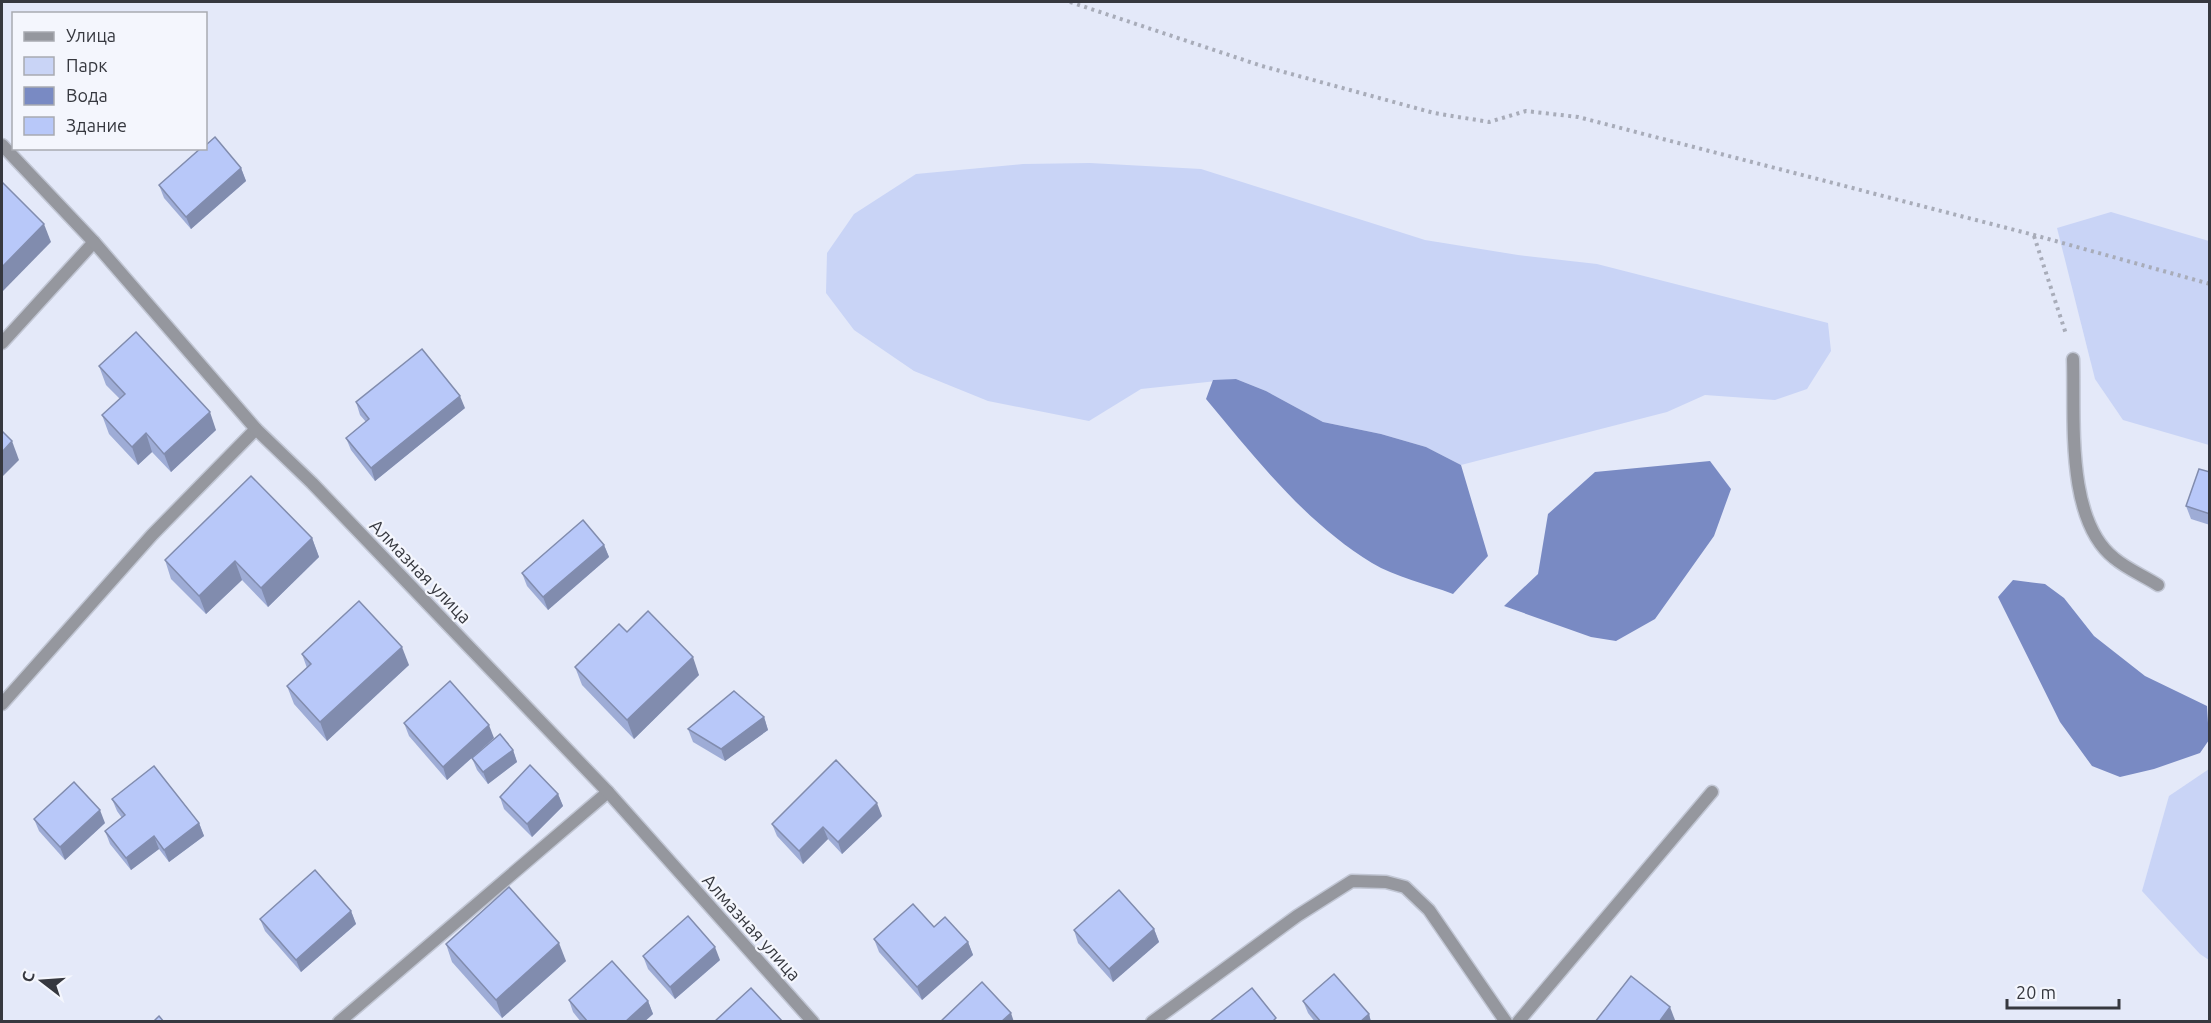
<svg xmlns="http://www.w3.org/2000/svg" width="2211" height="1023" font-family="Ubuntu,sans-serif">
<style>
.green{fill:#c9d4f6}
.water{fill:#798ac3}
.lines{fill:none;stroke-linecap:round;stroke-linejoin:round}
.lane-casing{stroke:#c1c6d4;stroke-width:15}
.street-casing{stroke:#c1c6d4;stroke-width:15}
.path{stroke:#a8acb9;stroke-width:4;stroke-dasharray:3 4.5;stroke-linecap:butt}
.lane{stroke:#95979e;stroke-width:12}
.street{stroke:#95979e;stroke-width:12}
.wall{fill:#9eacd6}
.shaded-wall{fill:#818cae}
.building{fill:#b8c8f9;stroke:#818cae;stroke-width:1.5}
.labels{text-anchor:middle;dominant-baseline:central;stroke-width:4.5;stroke-linejoin:round;paint-order:stroke}
.street-label{font-size:18px;fill:#36383f;stroke:#f4f6fd}
</style>
<rect width="100%" height="100%" fill="#e4e9f9"/>
<!-- green -->
<g class="green">
<polygon points="1090,163 1201,169 1425,240 1518,255 1597,264 1828,323 1831,351 1807,389 1775,400 1705,395 1667,412 1461,465 1426,447 1381,434 1323,422 1266,391 1236,379 1141,389 1089,421 988,401 914,371 854,330 826,293 827,253 854,214 916,174 1023,164"/>
<polygon points="2111,212 2209,241 2209,445 2123,420 2095,379 2057,228"/>
<polygon points="2209,769 2209,960 2200,954 2142,891 2169,796"/>
</g>
<!-- water -->
<g class="water">
<path d="M1236,379L1266,391L1323,422L1381,434L1426,447L1461,465L1488,556L1453,594C1427,584 1395,577 1372,563C1305,522 1256,459 1206,399L1213,380Z"/>
<polygon points="1710,461 1731,489 1714,536 1655,619 1616,641 1591,637 1504,606 1538,574 1548,514 1595,472"/>
<polygon points="2013,580 2045,584 2064,598 2094,636 2145,676 2207,706 2209,740 2200,753 2154,769 2120,777 2092,766 2060,722 1998,597"/>
</g>
<g class="lines">
<defs>
<g id="lane">
<polyline points="2,343 94,242"/>
<path d="M2073,359C2075,417 2065,519 2114,558C2127,569 2144,576 2158,585"/>
<polyline points="2,704 152,535 256,429"/>
<polyline points="339,1022 608,792"/>
<polyline points="1152,1022 1297,916 1352,881 1386,882 1405,887 1429,910 1506,1022"/>
<polyline points="1518,1022 1712,792"/>
</g>
<polyline id="street" points="2,145 94,242 256,429 312,483 608,792 813,1022"/>
</defs>
<!-- lane casing -->
<use href="#lane" class="lane-casing"/>
<!-- street casing -->
<use href="#street" class="street-casing"/>
<!-- path -->
<g class="path">
<polyline points="1070,2 1262,66 1434,113 1489,122 1526,111 1578,117 2034,235 2210,284"/>
<polyline points="2034,236 2066,334"/>
</g>
<!-- lane -->
<use href="#lane" class="lane"/>
<!-- street -->
<use href="#street" class="street"/>
</g>
<!-- wall -->
<g class="wall">
<polygon points="241,168 246,181 191,229 164,198 159,185"/>
<polygon points="99,366 216,430 171,472 152,452 138,465 109,434 102,415 120,399 106,385"/>
<polygon points="356,402 465,408 375,481 351,450 346,438 366,422 360,415"/>
<polygon points="2210,472 2210,525 2191,519 2186,506"/>
<polygon points="312,538 319,557 268,607 242,580 206,614 171,579 165,560"/>
<polygon points="604,545 609,557 548,610 527,586 522,573"/>
<polygon points="627,632 699,675 634,739 582,685 575,667"/>
<polygon points="302,654 409,665 327,741 294,704 287,686 307,668"/>
<polygon points="764,717 768,730 725,761 693,742 688,729"/>
<polygon points="404,723 494,738 447,780 409,736"/>
<polygon points="513,750 517,762 488,784 477,770 472,758"/>
<polygon points="558,794 563,806 532,837 504,809 500,797"/>
<polygon points="112,799 199,823 204,836 169,862 159,849 131,870 110,844 105,831 122,818 117,811"/>
<polygon points="882,816 842,854 828,839 803,864 777,836 772,824"/>
<polygon points="34,819 105,823 65,860 39,831"/>
<polygon points="351,911 356,924 301,972 265,931 260,919"/>
<polygon points="934,927 968,942 973,955 922,1000 879,952 874,939"/>
<polygon points="1154,929 1159,942 1113,982 1078,943 1074,930"/>
<polygon points="446,944 566,961 502,1018 452,962"/>
<polygon points="643,956 720,960 675,999 648,969"/>
<polygon points="569,1000 648,1001 653,1014 644,1022 581,1022 573,1012"/>
<polygon points="1303,1001 1369,1014 1371,1022 1315,1022 1308,1013"/>
</g>
<!-- shaded-wall -->
<g class="shaded-wall">
<polygon points="241,168 246,181 191,229 186,217"/>
<polygon points="44,224 51,242 2,292 2,267"/>
<polygon points="460,396 465,408 375,481 371,468"/>
<polygon points="210,412 216,430 171,472 164,454"/>
<polygon points="146,433 152,452 138,465 132,447"/>
<polygon points="12,441 19,460 2,477 2,452"/>
<polygon points="312,538 319,557 268,607 261,588"/>
<polygon points="604,545 609,557 548,610 543,597"/>
<polygon points="235,561 242,580 206,614 199,596"/>
<polygon points="402,647 409,665 327,741 320,722"/>
<polygon points="693,657 699,675 634,739 627,720"/>
<polygon points="764,717 768,730 725,761 721,749"/>
<polygon points="489,725 494,738 447,780 443,767"/>
<polygon points="513,750 517,762 488,784 483,772"/>
<polygon points="558,794 563,806 532,837 527,824"/>
<polygon points="877,803 882,816 842,854 838,842"/>
<polygon points="100,810 105,823 65,860 60,847"/>
<polygon points="199,823 204,836 169,862 164,850"/>
<polygon points="823,827 828,839 803,864 799,851"/>
<polygon points="154,836 159,849 131,870 126,858"/>
<polygon points="351,911 356,924 301,972 296,960"/>
<polygon points="1154,929 1159,942 1113,982 1109,969"/>
<polygon points="968,942 973,955 922,1000 917,987"/>
<polygon points="559,943 566,961 502,1018 496,1000"/>
<polygon points="715,947 720,960 675,999 670,987"/>
<polygon points="648,1001 653,1014 644,1022 625,1022"/>
<polygon points="1670,1007 1675,1020 1674,1022 1659,1022"/>
<polygon points="1011,1013 1014,1022 1001,1022"/>
<polygon points="1369,1014 1371,1022 1360,1022"/>
</g>
<!-- building -->
<g class="building">
<polygon points="215,137 241,168 186,217 159,185 201,148 206,148 206,145"/>
<polygon points="2,182 44,224 2,267"/>
<polygon points="136,332 210,412 164,454 146,433 132,447 102,415 125,394 99,366"/>
<polygon points="422,349 460,396 371,468 346,438 369,419 356,402"/>
<polygon points="2,431 12,441 2,452"/>
<polygon points="2199,469 2210,472 2210,514 2186,506"/>
<polygon points="251,476 312,538 261,588 235,561 199,596 165,560"/>
<polygon points="583,520 604,545 543,597 522,573"/>
<polygon points="359,601 402,647 320,722 287,686 311,664 302,654"/>
<polygon points="648,611 693,657 627,720 575,667 619,624 627,632"/>
<polygon points="450,681 489,725 443,767 404,723"/>
<polygon points="734,691 764,717 721,749 688,729"/>
<polygon points="500,734 513,750 483,772 472,758"/>
<polygon points="836,760 877,803 838,842 823,827 799,851 772,824"/>
<polygon points="530,765 558,794 527,824 500,797"/>
<polygon points="154,766 199,823 164,850 154,836 126,858 105,831 125,815 112,799"/>
<polygon points="74,782 100,810 60,847 34,819"/>
<polygon points="315,870 351,911 296,960 260,919"/>
<polygon points="509,887 559,943 496,1000 446,944"/>
<polygon points="1119,890 1154,929 1109,969 1074,930"/>
<polygon points="913,904 934,927 945,917 968,942 917,987 874,939"/>
<polygon points="688,916 715,947 670,987 643,956"/>
<polygon points="612,961 648,1001 625,1022 588,1022 569,1000"/>
<polygon points="1334,974 1369,1014 1360,1022 1321,1022 1303,1001"/>
<polygon points="1631,976 1670,1007 1659,1022 1595,1022"/>
<polygon points="982,982 1011,1013 1001,1022 940,1022"/>
<polygon points="751,988 783,1022 714,1022"/>
<polygon points="1252,988 1276,1018 1272,1022 1209,1022"/>
<polygon points="159,1016 164,1022 153,1022"/>
</g>
<g class="labels">
<!-- street labels -->
<g class="street-label">
<text transform="translate(421 571) rotate(46)">Алмазная улица</text>
<text transform="translate(752 927) rotate(48)">Алмазная улица</text>
</g>
</g>
<!-- border -->
<rect width="2211" height="1023" fill="none" stroke="#36383f" stroke-width="6"/>
<!-- legend -->
<rect x="12" y="12" width="195" height="138" fill="#f4f6fd" stroke="#a8aab1" stroke-width="1.5"/>
<rect x="24" y="32" width="30" height="9" fill="#95979e" stroke="#a8aab1" stroke-width="1.5"/>
<text x="66" y="42" font-size="18" fill="#36383f">Улица</text>
<rect x="24" y="57" width="30" height="18" fill="#c9d4f6" stroke="#a8aab1" stroke-width="1.5"/>
<text x="66" y="72" font-size="18" fill="#36383f">Парк</text>
<rect x="24" y="87" width="30" height="18" fill="#798ac3" stroke="#a8aab1" stroke-width="1.5"/>
<text x="66" y="102" font-size="18" fill="#36383f">Вода</text>
<rect x="24" y="117" width="30" height="18" fill="#b8c8f9" stroke="#a8aab1" stroke-width="1.5"/>
<text x="66" y="132" font-size="18" fill="#36383f">Здание</text>
<!-- north arrow -->
<g transform="translate(42 981) rotate(287)" stroke="#f4f6fd" stroke-width="4.5" paint-order="stroke">
<path d="M0-4.5L10 22L0 15L-10 22Z" fill="#36383f"/>
<text y="-9" font-size="16" font-weight="bold" text-anchor="middle" fill="#36383f">С</text>
</g>
<!-- scale -->
<path d="M2007 999v9h112v-9" fill="none" stroke="#36383f" stroke-width="3"/>
<text x="2016" y="999" font-size="18" fill="#36383f" stroke="#f4f6fd" stroke-width="4.5" paint-order="stroke">20 m</text>
</svg>
